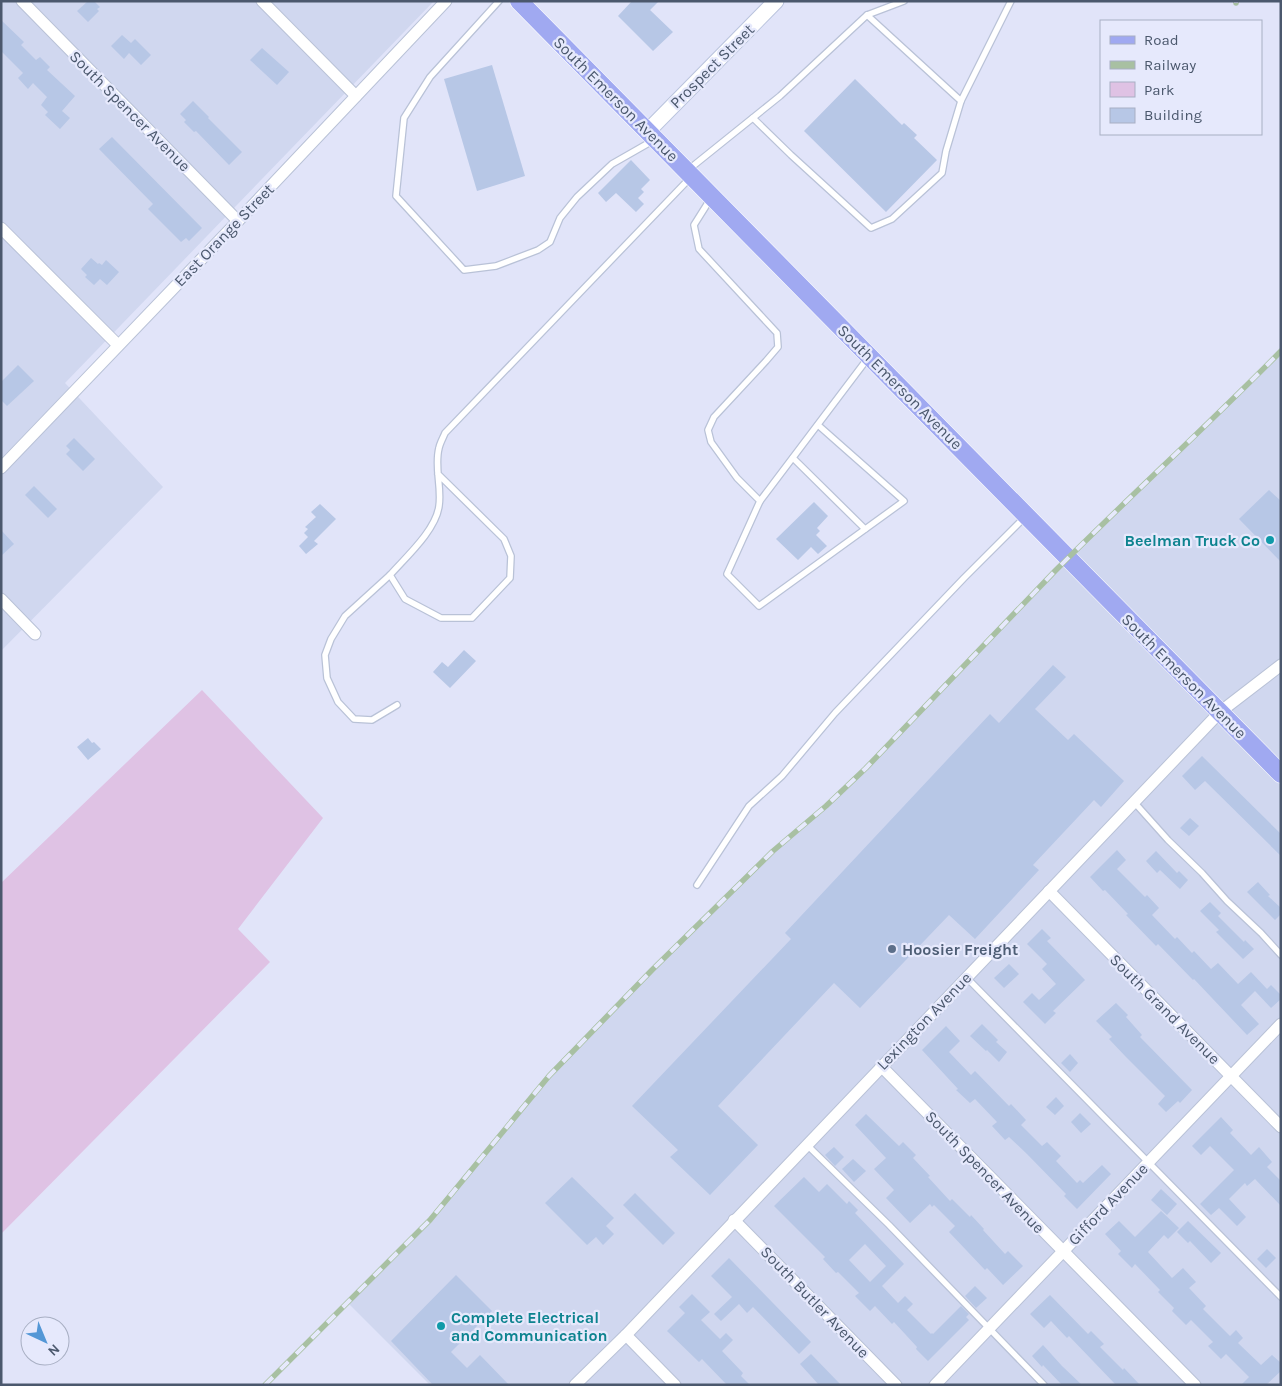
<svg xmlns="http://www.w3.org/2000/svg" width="1282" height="1386" font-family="Karla,sans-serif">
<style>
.residential{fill:#d0d7ef}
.green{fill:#dfc2e4}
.building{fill:#b7c7e6;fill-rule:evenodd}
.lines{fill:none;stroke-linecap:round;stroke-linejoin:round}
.lane-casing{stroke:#b9c2d7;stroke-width:8}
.street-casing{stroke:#b9c2d7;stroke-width:13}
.secondary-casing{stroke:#bac4dd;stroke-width:17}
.primary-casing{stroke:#fff;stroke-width:19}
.lane{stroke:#fff;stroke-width:5.5}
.street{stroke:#fff;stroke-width:11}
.secondary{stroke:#fff;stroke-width:15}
.primary{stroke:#a0a9f1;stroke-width:18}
.rail-casing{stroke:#a8c0a2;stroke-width:5.5}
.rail{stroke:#e6e9fc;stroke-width:4;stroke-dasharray:11;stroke-linecap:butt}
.culture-dot{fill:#0f9aa8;stroke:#e6e9fc;stroke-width:2}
.service-dot{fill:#5c6f8a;stroke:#e6e9fc;stroke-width:2}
.labels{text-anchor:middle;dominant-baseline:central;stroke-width:4.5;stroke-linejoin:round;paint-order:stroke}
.street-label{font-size:16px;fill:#4b586d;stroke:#e6e9fc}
.culture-label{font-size:16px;font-weight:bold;fill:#0d838f;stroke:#e6e9fc;text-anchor:end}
.service-label{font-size:16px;font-weight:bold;fill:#4e5e75;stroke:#e6e9fc;text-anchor:start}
</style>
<rect width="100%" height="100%" fill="#e1e4f9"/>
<!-- residential -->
<g class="residential">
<polygon points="1,1 434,1 65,383 163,487 1,651"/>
<polygon points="1281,351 1281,1385 430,1385 347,1302 440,1209 549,1076 652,970 773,851 826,806 866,768 1055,571 1086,540 1221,412"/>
</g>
<!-- green -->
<polygon class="green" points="202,690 323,818 238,929 270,962 1,1234 1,883"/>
<!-- building -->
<g class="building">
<polygon points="88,1 94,1 100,7 97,9 99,11 88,22 77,11"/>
<polygon points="632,1 659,1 650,10 673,32 653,51 618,16"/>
<polygon points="1,20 24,42 21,45 36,60 40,57 50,67 47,70 75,96 62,111 70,118 60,129 45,115 48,112 41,105 47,97 33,83 28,89 18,78 23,73 1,51"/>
<polygon points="122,35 131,43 135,39 151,55 141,65 129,53 124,59 111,46"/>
<polygon points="262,48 289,72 277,85 250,60"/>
<polygon points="492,65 525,176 477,191 444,79"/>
<polygon points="855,79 902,125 904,123 917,135 914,138 937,160 886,212 804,131"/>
<polygon points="193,101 209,117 208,118 242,152 229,165 196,131 194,132 184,122 186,120 180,114"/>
<polygon points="112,137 202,228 189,241 186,238 181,242 148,209 153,204 99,149"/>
<polygon points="631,160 650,180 641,189 644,192 638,198 644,204 636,212 616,193 606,202 598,193"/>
<polygon points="91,258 98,264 99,263 102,265 106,260 119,272 107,285 100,279 94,285 85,277 87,275 81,269"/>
<polygon points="18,365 34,381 7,406 1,400 1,382"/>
<polygon points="74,438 95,459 83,471 66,454 70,450 66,446"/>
<polygon points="34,486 57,509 48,518 25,495"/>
<polygon points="1269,490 1281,501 1281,562 1239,519"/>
<polygon points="814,502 828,516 817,528 820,531 816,535 827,546 818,554 811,547 798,560 776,539"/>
<polygon points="320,504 336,519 314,541 318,544 306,554 299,546 308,537 304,533 308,529 305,527 316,517 311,512"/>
<polygon points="1,530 14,544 1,556"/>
<polygon points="464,650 476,661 450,688 433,672 442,662 448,667"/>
<polygon points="1053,665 1066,677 1035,709 1068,740 1074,734 1124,781 1101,807 1094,800 1033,865 1039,870 975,939 949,915 860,1008 834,983 718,1106 758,1145 710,1195 670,1157 678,1150 632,1106 791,939 785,933 990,714 999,723"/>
<polygon points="88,738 92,743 94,742 101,749 88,760 77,747"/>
<polygon points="1202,756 1281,834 1281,856 1205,781 1195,790 1182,776"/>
<polygon points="1190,818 1199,826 1189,836 1180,828"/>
<polygon points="1117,850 1126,860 1117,869 1145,897 1147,895 1159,908 1152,915 1175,939 1177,937 1192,953 1194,951 1211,969 1218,963 1238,984 1251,972 1267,989 1271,985 1281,995 1281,999 1271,1008 1255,991 1241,1005 1259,1024 1247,1035 1194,979 1193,980 1158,944 1156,946 1126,915 1128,914 1105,890 1103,891 1090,877"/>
<polygon points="1156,851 1177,873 1179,871 1188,880 1180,889 1160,870 1157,873 1146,861"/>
<polygon points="1258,882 1270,895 1268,896 1281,908 1281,914 1275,920 1247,892"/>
<polygon points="1210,902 1221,913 1218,916 1244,942 1245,940 1254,949 1243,959 1216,932 1219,930 1200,911"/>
<polygon points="1042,929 1051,938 1047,941 1085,980 1053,1011 1056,1013 1045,1024 1023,1002 1032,993 1039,1000 1056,984 1042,969 1047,964 1027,944"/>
<polygon points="1009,964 1019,974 1004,988 994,978"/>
<polygon points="1116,1003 1128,1015 1126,1017 1142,1035 1140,1037 1192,1090 1180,1103 1178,1101 1166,1112 1158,1104 1165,1096 1126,1057 1109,1039 1112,1037 1096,1021"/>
<polygon points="982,1024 998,1040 996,1042 1007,1052 999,1062 987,1050 986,1051 970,1036"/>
<polygon points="946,1026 960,1041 949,1052 971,1075 975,1071 1009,1106 1011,1104 1026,1120 1021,1125 1042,1146 1047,1142 1061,1156 1056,1161 1077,1183 1080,1180 1083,1183 1102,1165 1111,1174 1077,1209 1064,1196 1066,1194 1027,1154 1009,1137 1005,1140 992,1126 997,1122 975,1099 970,1103 956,1090 958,1089 922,1050"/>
<polygon points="1070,1054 1078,1063 1070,1072 1061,1063"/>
<polygon points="1056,1097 1064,1106 1055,1115 1046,1107"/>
<polygon points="1080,1113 1091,1124 1081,1133 1071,1122"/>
<polygon points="866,1114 899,1146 903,1142 916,1155 913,1158 930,1176 928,1177 950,1201 952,1199 970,1217 971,1215 984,1229 983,1230 1005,1254 1008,1251 1023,1266 1003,1285 987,1268 985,1270 949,1232 955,1226 934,1205 932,1207 930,1204 910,1223 886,1198 894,1190 874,1169 886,1158 855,1125"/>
<polygon points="1221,1117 1233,1130 1230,1133 1251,1155 1259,1147 1272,1162 1267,1167 1281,1181 1281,1206 1255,1179 1247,1186 1245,1183 1229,1199 1246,1217 1237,1226 1219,1208 1211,1215 1200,1204 1234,1170 1210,1146 1201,1155 1192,1146"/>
<polygon points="834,1147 844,1157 835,1166 825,1155"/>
<polygon points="853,1159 866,1171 854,1182 842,1169"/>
<polygon points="572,1177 614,1218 606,1226 614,1234 603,1245 596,1237 587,1245 545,1203"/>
<path d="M804,1177L819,1192L827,1184L847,1204L849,1201L858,1210L855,1213L904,1264L882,1286L898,1303L905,1296L913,1304L907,1310L931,1334L932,1333L933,1334L961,1306L969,1314L966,1317L969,1320L928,1361L916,1349L917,1347L894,1322L892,1324L875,1306L870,1311L855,1296L859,1293L838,1272L836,1273L823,1259L825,1257L774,1206ZM865,1244L886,1266L870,1282L849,1260Z"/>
<polygon points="1161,1189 1177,1204 1167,1215 1151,1200"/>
<polygon points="635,1193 675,1233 663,1245 623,1205"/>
<polygon points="1161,1211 1179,1228 1168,1239 1164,1235 1148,1252 1172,1278 1183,1268 1196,1282 1189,1288 1206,1306 1203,1309 1230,1336 1236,1330 1243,1338 1238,1343 1261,1365 1272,1355 1281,1363 1281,1371 1266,1385 1241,1385 1249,1377 1226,1354 1221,1359 1208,1346 1213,1342 1191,1320 1186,1325 1172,1311 1174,1308 1158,1292 1160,1290 1135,1264 1132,1268 1118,1254 1121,1251 1105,1234 1119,1221 1135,1237"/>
<polygon points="1188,1221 1221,1253 1211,1263 1190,1241 1188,1243 1177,1232"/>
<polygon points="1267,1249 1276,1258 1266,1268 1257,1259"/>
<polygon points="729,1258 811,1342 799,1354 753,1307 747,1313 739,1304 721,1321 714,1314 732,1297 711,1276"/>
<polygon points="456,1275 492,1311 451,1352 467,1368 480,1355 509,1385 433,1385 391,1341"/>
<polygon points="975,1286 987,1298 976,1308 965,1296"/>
<polygon points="692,1294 710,1312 701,1320 720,1339 726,1333 733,1340 722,1351 743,1373 741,1376 750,1385 727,1385 702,1359 699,1362 667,1331 685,1313 679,1307"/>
<polygon points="1050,1295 1088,1334 1091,1331 1104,1344 1100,1347 1123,1370 1124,1368 1140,1385 1116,1385 1069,1336 1067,1338 1051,1321 1044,1328 1030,1314"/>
<polygon points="1043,1345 1062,1366 1082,1385 1062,1385 1043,1365 1042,1367 1032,1356"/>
<polygon points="811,1354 841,1385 819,1385 800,1364"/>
</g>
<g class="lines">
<defs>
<g id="lane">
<polyline points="499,1 430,77 404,118 396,196 464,270 496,266 538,250 550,242 560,218 577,197 612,164 654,140"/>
<polyline points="867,15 961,101 1011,1"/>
<polyline points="753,118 791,155 871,228 892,219 942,173 946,151 961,101"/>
<polyline points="688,170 780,96 867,15 904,1"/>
<polyline points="711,198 694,225 699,249 777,333 778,347 766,361 714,417 708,430 711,442 737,478 760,501 727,574 759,606 904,501 818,425"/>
<polyline points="793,458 865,529"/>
<path d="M438,474L504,539L511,556L510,578L472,618H441L405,599L390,575C406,557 436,530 439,506C442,487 434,467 439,448C440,443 443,438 445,433L690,178"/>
<polyline points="760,501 868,358"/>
<polyline points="390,575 345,616 331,639 325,655 327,678 338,702 354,719 372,720 397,705"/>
<polyline points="1134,802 1168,840 1202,873 1227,901 1261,933 1281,955"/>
<polyline points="697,885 749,806 782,776 835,713 964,578 1025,517"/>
<polyline points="967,978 1281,1297"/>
<polyline points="806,1144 889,1225 1044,1385"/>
</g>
<g id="street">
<polyline points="22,1 238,221"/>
<polyline points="262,1 356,96"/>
<polyline points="1,228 118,345"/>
<polyline points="1,468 238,221 446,1"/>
<polyline points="1,599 35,634"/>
<polyline points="1049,891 1281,1127"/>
<polyline points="881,1066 1195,1385"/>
<polyline points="734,1220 896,1385"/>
<polyline points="626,1335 675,1385"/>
<polyline points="575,1385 626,1335 1220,712 1281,665"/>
<polyline points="935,1385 1281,1024"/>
</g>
<polyline id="secondary" points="648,131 776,1"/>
<polyline id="primary" points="519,1 1281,774"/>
</defs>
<!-- lane casing -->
<use href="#lane" class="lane-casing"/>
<!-- street casing -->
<use href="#street" class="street-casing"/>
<!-- secondary casing -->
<use href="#secondary" class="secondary-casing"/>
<!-- primary casing -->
<use href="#primary" class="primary-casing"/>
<!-- lane -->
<use href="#lane" class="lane"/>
<!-- street -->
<use href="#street" class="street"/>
<!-- secondary -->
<use href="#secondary" class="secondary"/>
<!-- primary -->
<use href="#primary" class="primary"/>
<defs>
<g id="rail">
<polyline points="1236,3 1236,1"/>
<path d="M265,1385L430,1220L549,1076L652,970L773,851L826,806L866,768L1055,571C1129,497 1207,426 1281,351"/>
</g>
</defs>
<!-- rail casing -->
<use href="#rail" class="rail-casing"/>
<!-- rail -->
<use href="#rail" class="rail"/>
</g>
<!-- markers -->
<g class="culture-dot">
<circle cx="1270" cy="540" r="5"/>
<circle cx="441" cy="1326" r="5"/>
</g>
<circle class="service-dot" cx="892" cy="949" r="5"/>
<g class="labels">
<!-- street labels -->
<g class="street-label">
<text transform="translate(712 66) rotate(-45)">Prospect Street</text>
<text transform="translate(616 99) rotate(45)">South Emerson Avenue</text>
<text transform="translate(130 111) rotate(45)">South Spencer Avenue</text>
<text transform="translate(224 235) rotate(-46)">East Orange Street</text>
<text transform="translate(900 387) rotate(45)">South Emerson Avenue</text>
<text transform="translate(1184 676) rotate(45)">South Emerson Avenue</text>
<text transform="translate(1165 1009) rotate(45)">South Grand Avenue</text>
<text transform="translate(924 1021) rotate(-46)">Lexington Avenue</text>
<text transform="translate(985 1172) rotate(46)">South Spencer Avenue</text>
<text transform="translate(1108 1204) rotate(-46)">Gifford Avenue</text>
<text transform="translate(815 1302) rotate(46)">South Butler Avenue</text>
</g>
<!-- culture labels -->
<g class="culture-label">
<text x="1260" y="540">Beelman Truck Co</text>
<text x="451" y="1317" text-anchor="start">Complete Electrical<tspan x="451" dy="18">and Communication</tspan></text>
</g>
<!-- service labels -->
<g class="service-label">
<text x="902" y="949">Hoosier Freight</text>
</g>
</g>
<!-- border -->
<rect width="1282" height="1386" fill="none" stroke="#4b586d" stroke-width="5"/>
<!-- legend -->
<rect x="1100" y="20" width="162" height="115" fill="#e6e9fc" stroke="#a8afc3"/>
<rect x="1110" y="36" width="25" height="8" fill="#a0a9f1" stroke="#a8afc3"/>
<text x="1144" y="45" font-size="15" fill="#4b586d">Road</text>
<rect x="1110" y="61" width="25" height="8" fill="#a8c0a2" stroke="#a8afc3"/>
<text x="1144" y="70" font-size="15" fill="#4b586d">Railway</text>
<rect x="1110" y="82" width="25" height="15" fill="#dfc2e4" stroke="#a8afc3"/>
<text x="1144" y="95" font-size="15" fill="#4b586d">Park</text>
<rect x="1110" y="108" width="25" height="15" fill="#b7c7e6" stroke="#a8afc3"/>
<text x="1144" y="120" font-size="15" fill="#4b586d">Building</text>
<!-- north arrow -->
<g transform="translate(45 1341) rotate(136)"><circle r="24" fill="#e6e9fc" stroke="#a8afc3"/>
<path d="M0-4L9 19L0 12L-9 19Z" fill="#5397d6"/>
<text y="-8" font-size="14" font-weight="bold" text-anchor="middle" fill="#4b586d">N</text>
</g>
</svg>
